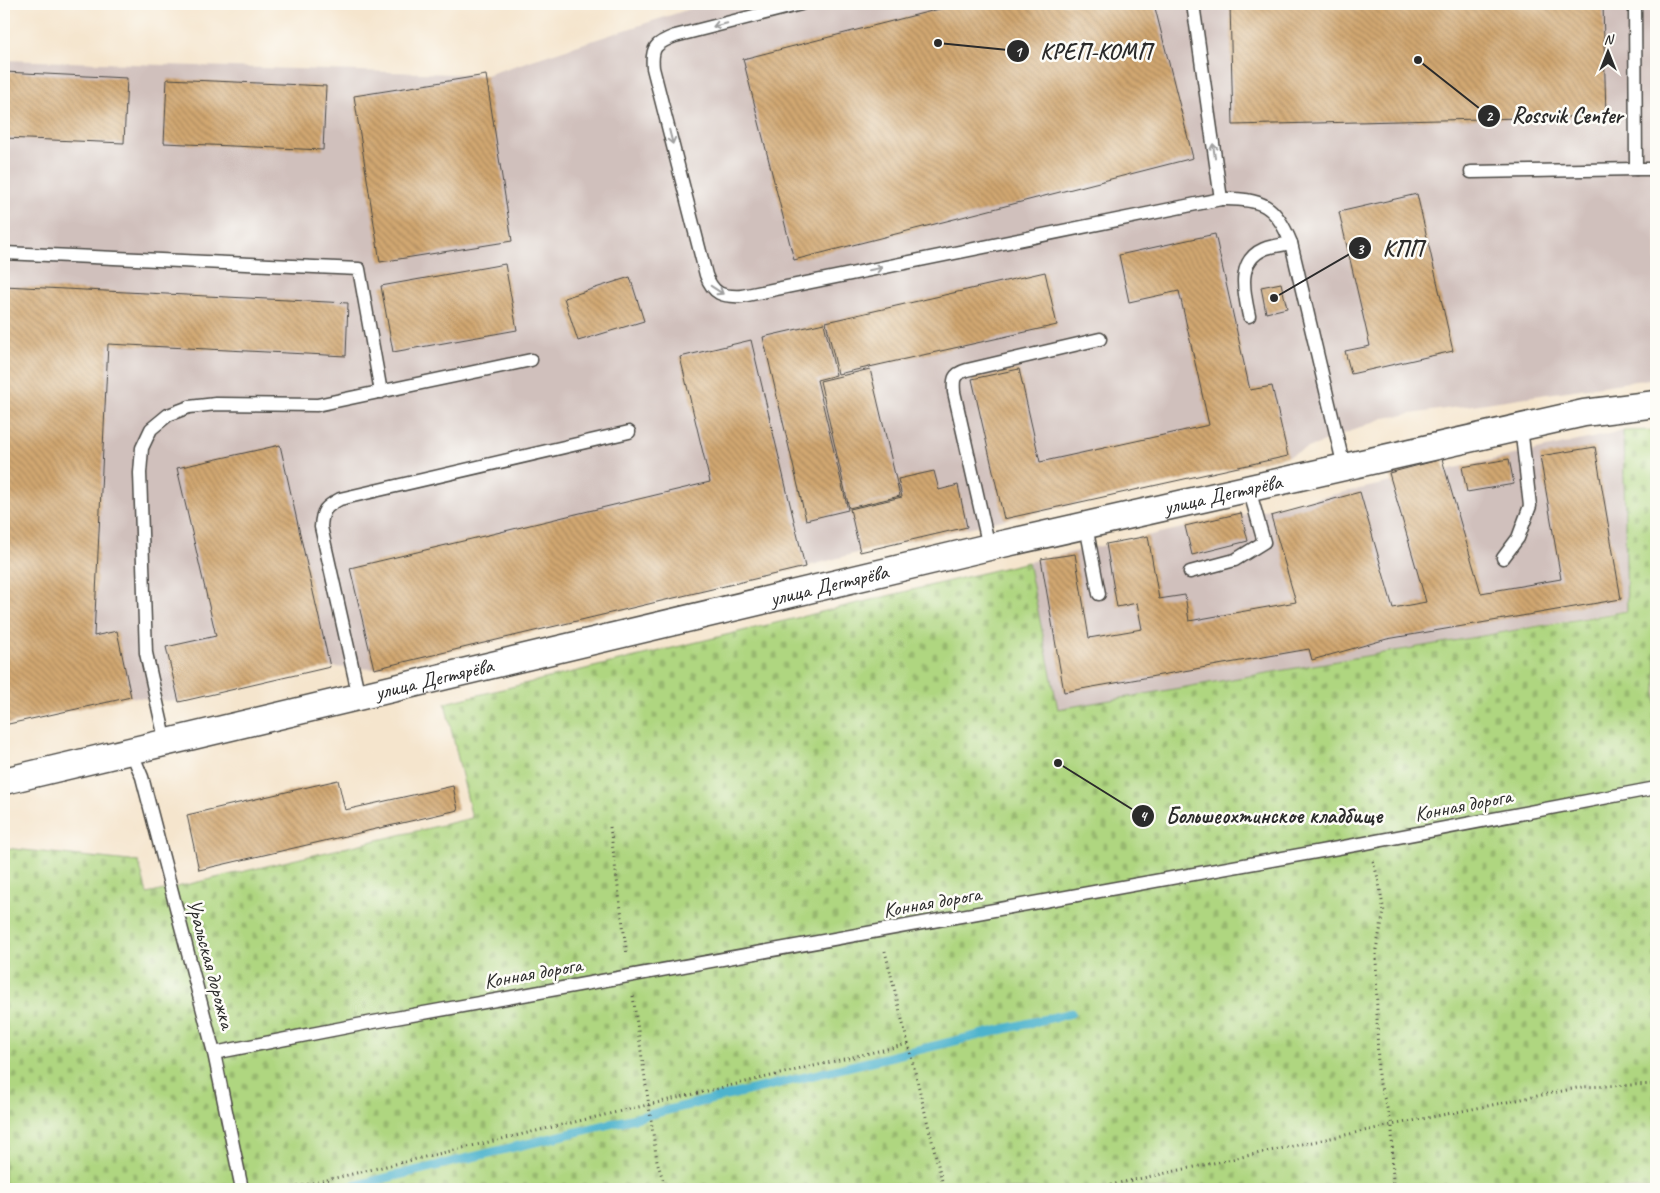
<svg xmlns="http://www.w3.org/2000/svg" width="1660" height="1193" font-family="Caveat,sans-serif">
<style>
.industrial{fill:#d0c0bc}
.cemetery{fill:url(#cemetery-stones);stroke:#6d8056}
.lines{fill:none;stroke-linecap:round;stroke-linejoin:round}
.stream{stroke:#4eb3cd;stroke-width:9}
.building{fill:url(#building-back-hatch)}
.lane-casing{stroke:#494743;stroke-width:15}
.street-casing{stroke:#494743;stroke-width:29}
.path{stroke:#494743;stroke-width:3;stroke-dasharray:1 4;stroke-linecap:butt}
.lane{stroke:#fff;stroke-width:12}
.street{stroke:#fff;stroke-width:26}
.oneway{stroke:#a0a0a0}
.labels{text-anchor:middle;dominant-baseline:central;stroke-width:5;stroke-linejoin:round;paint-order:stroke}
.street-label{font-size:21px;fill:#2b2b2b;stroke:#fdfcf7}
.leader{fill:none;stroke:#2b2b2b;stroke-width:2}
.callout-dot{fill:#2b2b2b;stroke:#fdfcf7;stroke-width:2}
.mark-label{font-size:15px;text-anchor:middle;font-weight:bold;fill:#fff}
.callout-label{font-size:22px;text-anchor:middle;font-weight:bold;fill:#2b2b2b;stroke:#fdfcf7;stroke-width:5;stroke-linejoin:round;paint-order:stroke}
</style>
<defs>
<pattern id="cemetery-stones" width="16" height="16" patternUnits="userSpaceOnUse" patternTransform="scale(1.25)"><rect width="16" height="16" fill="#afd680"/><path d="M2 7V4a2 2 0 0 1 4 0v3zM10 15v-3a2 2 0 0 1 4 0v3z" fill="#97b86f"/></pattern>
<pattern id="building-back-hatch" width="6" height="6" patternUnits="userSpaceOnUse" patternTransform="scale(1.25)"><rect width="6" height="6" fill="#d1a771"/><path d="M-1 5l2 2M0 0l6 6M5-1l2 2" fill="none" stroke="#aa885d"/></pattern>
</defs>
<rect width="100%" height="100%" fill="#fdfcf7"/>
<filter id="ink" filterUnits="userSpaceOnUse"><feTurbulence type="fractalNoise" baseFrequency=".02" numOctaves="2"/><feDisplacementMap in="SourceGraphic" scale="10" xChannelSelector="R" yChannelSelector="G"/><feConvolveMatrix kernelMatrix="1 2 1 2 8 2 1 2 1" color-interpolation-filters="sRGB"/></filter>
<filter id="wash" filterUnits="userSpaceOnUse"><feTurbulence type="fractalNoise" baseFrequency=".0096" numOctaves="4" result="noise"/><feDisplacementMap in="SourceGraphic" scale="20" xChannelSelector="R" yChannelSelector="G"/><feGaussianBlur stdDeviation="1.12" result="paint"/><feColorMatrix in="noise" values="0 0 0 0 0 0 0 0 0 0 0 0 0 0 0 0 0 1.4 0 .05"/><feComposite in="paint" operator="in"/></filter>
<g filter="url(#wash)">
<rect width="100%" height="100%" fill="#f5e5cd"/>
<!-- industrial -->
<g class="industrial">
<polygon points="705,4 1656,4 1656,378 1384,418 1288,456 860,552 805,567 374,669 330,667 179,702 131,697 4,725 4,60 486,75"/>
<polygon points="1623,431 1627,610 1058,709 1028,562"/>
</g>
<!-- cemetery -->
<polygon class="cemetery" points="1656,430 1656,1189 4,1189 4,848 139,862 147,894 472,818 445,703 1028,562 1058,709 1627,611 1623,431"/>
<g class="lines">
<!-- stream -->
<polyline class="stream" points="340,1189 1071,1013"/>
</g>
<g id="blocks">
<!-- building -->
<g class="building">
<polygon points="959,4 1154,4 1193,158 794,260 743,59"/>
<polygon points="1230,4 1603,4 1606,116 1233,125"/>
<polygon points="4,72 127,78 124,143 4,138"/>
<polygon points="486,75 512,241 380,262 354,96"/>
<polygon points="167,79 326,86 323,150 164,143"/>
<polygon points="1417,194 1453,351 1351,374 1345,351 1370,346 1339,212"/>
<polygon points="1215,234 1250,390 1272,386 1288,456 1004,519 972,379 1019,369 1040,462 1209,425 1179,291 1129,302 1119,255"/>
<polygon points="505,264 517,330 393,352 381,286"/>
<polygon points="1045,272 1057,325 838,374 826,322"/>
<polygon points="630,277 644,321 578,341 564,298"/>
<polygon points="1281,283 1287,308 1266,313 1261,287"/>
<polygon points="4,286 348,303 346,356 108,344 94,636 117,631 131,697 4,725"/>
<polygon points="824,323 836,375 817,380 848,510 806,520 763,337"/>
<polygon points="751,340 805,567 374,669 350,568 710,482 680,357"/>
<polygon points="870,369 900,496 849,508 820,381"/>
<polygon points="280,445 330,667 179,702 166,647 216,636 177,468"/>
<polygon points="1595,447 1621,599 1387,639 1312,660 1309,649 1064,692 1041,559 1075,554 1089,638 1142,629 1137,603 1117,607 1106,544 1148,536 1159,599 1185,595 1189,621 1296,602 1271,516 1360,492 1393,608 1426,602 1389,473 1442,459 1481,593 1561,579 1540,456"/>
<polygon points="1509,459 1514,484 1467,492 1462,467"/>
<polygon points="934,471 939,490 958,485 967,527 860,552 850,509 902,497 898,479"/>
<polygon points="1241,513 1248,541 1192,555 1185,526"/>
<polygon points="338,780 345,810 453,786 458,810 199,870 187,815"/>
</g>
</g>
</g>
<g filter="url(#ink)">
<use href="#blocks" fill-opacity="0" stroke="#494743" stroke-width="1"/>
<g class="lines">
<defs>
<g id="lane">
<path d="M801,4L675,36C656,43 651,47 653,68L706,275C713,294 722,297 742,296L1221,199C1262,198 1276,205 1291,243"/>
<polyline points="1193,4 1221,199"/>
<polyline points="1635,4 1636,169 1656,169"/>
<polyline points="1471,172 1636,169"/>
<polyline points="4,253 359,269 381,392"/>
<path d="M1249,316C1244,293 1236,261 1264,249C1272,246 1282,245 1291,243L1344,467"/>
<polyline points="1086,526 1099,594"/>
<path d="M989,547L954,392C953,379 953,374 967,370L1100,339"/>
<polyline points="1503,558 1518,538 1530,506 1521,427"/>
<polyline points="1190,572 1235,560 1264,542 1249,489"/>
<path d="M359,697L321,527C322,510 325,507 340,499L629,432"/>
<polyline points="166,743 146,653 140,473 142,448 151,429 168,415 189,407 216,404 317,405 531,360"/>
<polyline points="131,751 142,777 214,1053 242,1189"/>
<polyline points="214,1053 368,1023 1366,843 1656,788"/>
</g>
<g id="street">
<path id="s1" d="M4,781L989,547L1584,413L1656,404"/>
</g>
</defs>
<!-- lane casing -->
<use href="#lane" class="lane-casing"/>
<!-- street casing -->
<use href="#street" class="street-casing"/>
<!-- path -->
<g class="path">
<polyline points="610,827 627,955"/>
<polyline points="1373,861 1378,878 1384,912 1376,949 1378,1077 1392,1125 1393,1189"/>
<polyline points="885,951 944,1189"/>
<polyline points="633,996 657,1161 666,1189"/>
<polyline points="4,1187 6,1189"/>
<polyline points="288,1189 908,1044"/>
<polyline points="1091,1189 1392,1125 1582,1087 1656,1084"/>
</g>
<!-- lane -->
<use href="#lane" class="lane"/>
<!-- street -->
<use href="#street" class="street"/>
</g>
<!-- one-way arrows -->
<defs><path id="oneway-shaft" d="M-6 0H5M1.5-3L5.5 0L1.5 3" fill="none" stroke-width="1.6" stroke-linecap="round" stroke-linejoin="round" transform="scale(1.25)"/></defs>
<g class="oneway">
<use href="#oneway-shaft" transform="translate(720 25) rotate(166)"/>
<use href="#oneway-shaft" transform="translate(671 137) rotate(76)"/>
<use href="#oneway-shaft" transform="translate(1214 151) rotate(-98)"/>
<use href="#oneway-shaft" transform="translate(875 269) rotate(-11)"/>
<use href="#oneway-shaft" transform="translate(717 290) rotate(33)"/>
</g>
</g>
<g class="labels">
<!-- street labels -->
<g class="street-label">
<text stroke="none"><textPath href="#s1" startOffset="1252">улица Дегтярёва</textPath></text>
<text stroke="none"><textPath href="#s1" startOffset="848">улица Дегтярёва</textPath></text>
<text stroke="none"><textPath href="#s1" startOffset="442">улица Дегтярёва</textPath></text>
<text transform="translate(1463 805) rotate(-11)">Конная дорога</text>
<text transform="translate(932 902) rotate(-10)">Конная дорога</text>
<text transform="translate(211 964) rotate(75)">Уральская дорожка</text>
<text transform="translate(533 973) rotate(-10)">Конная дорога</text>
</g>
</g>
<!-- callouts -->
<path class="leader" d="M938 43L1018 51M1418 60L1489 116M1274 298L1360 248M1058 763L1143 816"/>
<g class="callout-dot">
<circle cx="938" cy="43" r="5"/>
<circle cx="1418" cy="60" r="5"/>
<circle cx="1274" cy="298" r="5"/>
<circle cx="1058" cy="763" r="5"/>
<circle cx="1018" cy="51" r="12"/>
<circle cx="1489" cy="116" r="12"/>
<circle cx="1360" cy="248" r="12"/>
<circle cx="1143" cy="816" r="12"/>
</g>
<g class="mark-label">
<text x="1018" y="57">1</text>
<text x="1489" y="121">2</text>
<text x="1360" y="254">3</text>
<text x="1143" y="821">4</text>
</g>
<g class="callout-label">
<text x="1096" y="59">КРЕП-КОМП</text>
<text x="1567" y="123">Rossvik Center</text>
<text x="1403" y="256">КПП</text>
<text x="1274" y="823">Большеохтинское кладбище</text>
</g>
<!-- margin -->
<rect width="1660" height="1193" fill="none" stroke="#fdfcf7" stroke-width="20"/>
<!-- north arrow -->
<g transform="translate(1608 52)" stroke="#fdfcf7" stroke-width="4" paint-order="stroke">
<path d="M0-4L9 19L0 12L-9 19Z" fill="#2b2b2b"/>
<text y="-8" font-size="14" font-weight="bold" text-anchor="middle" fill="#2b2b2b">N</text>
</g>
</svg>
